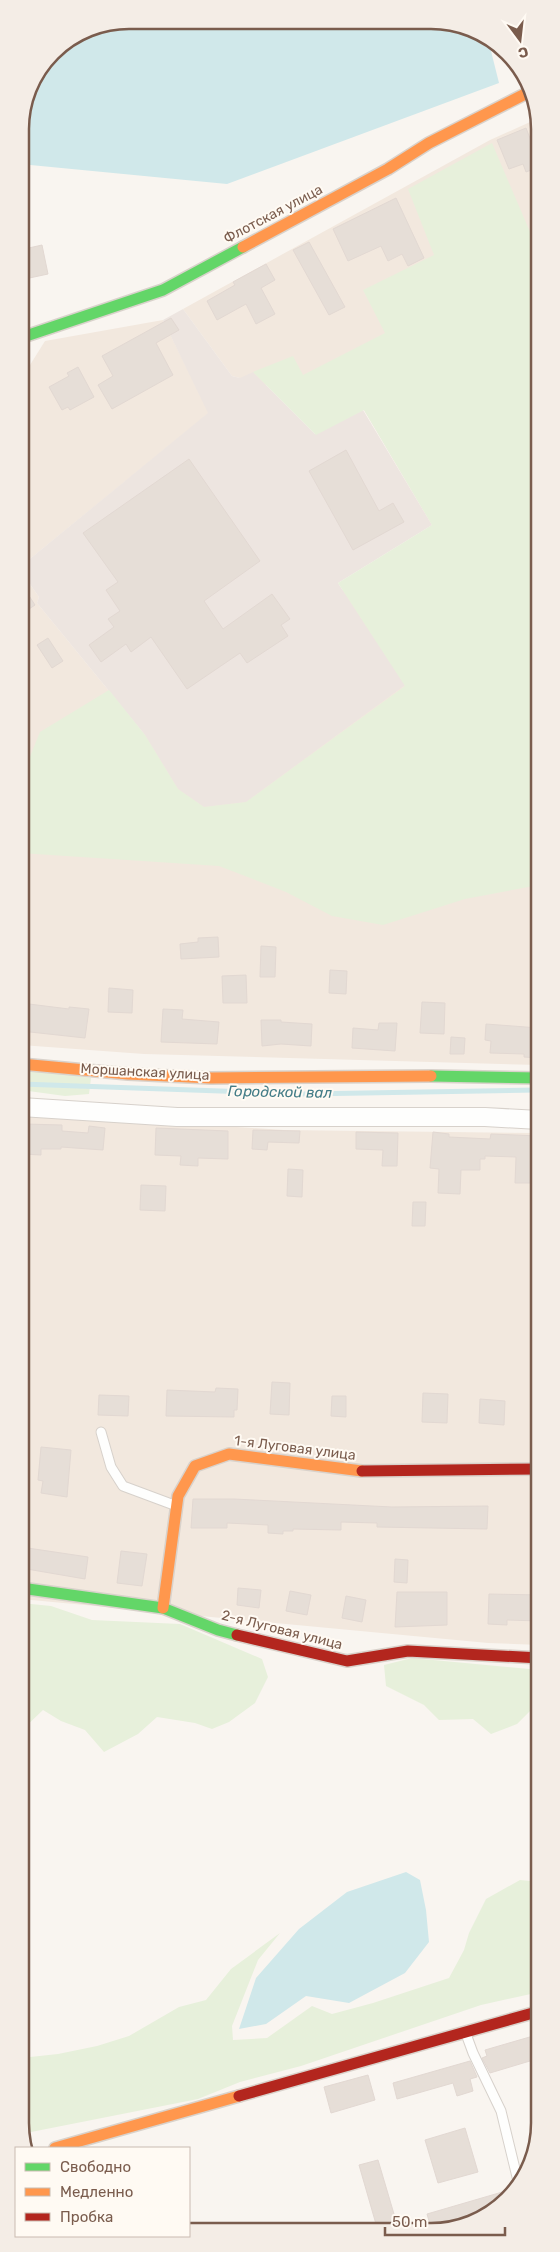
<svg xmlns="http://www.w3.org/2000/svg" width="560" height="2252" font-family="Rubik,sans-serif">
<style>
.residential{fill:#f2e8de}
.industrial{fill:#ede5e0}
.green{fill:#e7f0db}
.water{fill:#d0e8ea}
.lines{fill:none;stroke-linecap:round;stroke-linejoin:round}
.stream{stroke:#d0e8ea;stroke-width:5}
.building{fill:#e6ded7;stroke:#e2d8d2}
.lane-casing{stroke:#d7d1cb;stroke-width:11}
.street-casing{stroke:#d7d1cb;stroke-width:20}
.fast-casing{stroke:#d9d2cb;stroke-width:14}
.slow-casing{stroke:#d9d2cb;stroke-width:14}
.jam-casing{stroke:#d9d2cb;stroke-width:14}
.lane{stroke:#fefefd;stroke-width:9}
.street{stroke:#fefefd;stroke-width:18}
.fast{stroke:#63d668;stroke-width:11}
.slow{stroke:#ff974d;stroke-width:11}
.jam{stroke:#b3261e;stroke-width:11}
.labels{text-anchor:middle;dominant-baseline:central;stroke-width:4;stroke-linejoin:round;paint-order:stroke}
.street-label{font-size:14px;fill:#7a5c4d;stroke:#fffaf3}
.water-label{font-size:15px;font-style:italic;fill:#437c86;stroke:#fffaf3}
.rim{fill:none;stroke:#7a5c4d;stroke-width:2.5}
</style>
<rect width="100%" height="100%" fill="#f9f5f0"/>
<!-- residential -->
<g class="residential">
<polygon points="539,118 539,1065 144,1054 21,1045 20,570 39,597 37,603 145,735 432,525 364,410 232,376 183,309 490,140"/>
<polygon points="163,320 209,413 20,567 20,381 45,341"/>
<polygon points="21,1113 284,1130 539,1133 540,1645 488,1643 21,1599"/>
</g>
<!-- industrial -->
<polygon class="industrial" points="183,309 232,376 240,378 253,372 315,434 363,410 432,525 338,583 405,685 246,802 204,807 178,789 145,735 37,603 39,597 20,570 20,567 208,413 163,320"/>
<!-- green -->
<g class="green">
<polygon points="492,143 539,253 539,885 465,899 383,925 332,916 286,892 219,866 20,853 20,781 40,732 109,690 145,735 178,789 204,807 246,802 405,686 338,583 432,525 364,410 316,435 253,372 293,356 303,375 385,333 363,290 434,255 408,189"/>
<polygon points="21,1068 91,1078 89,1094 65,1096 21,1090"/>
<polygon points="21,1603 51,1606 92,1620 180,1624 262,1659 268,1677 255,1703 229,1722 212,1729 195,1723 157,1717 138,1734 104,1752 85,1730 61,1721 43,1710 21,1731"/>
<polygon points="412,1658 540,1670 540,1709 531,1710 517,1724 491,1734 473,1719 439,1720 424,1705 386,1686 384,1665"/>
<polygon points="520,1880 540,1882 540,1992 481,2005 301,2066 240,2082 198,2099 21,2134 21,2058 58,2054 97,2046 129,2036 179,2007 206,2000 231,1969 280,1933 258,1960 232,2026 233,2040 267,2038 312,2006 332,2014 373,2003 449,1978 464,1950 469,1933 486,1899"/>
</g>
<!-- water -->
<g class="water">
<polygon points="129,20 452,22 489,43 499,83 227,184 20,164 20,122 31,81 52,52 88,28"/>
<polygon points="406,1872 420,1880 426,1910 429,1942 405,1973 349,2003 306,1996 266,2024 239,2029 256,1978 299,1929 347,1892"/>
</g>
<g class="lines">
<!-- stream -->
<polyline class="stream" points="21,1084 306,1094 536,1090"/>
</g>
<!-- building -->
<g class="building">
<polygon points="526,128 533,146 539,143 539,167 526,172 523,164 509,169 497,140"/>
<polygon points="396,198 424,258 408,266 402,254 388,261 381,246 348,261 333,229"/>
<polygon points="309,242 345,307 329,315 293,250"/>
<polygon points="42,245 48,274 20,280 20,250"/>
<polygon points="266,264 275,280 261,288 275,314 256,324 246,304 217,320 207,301 235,285 233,282"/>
<polygon points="171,318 179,330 156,343 173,375 112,409 98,385 113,376 102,356"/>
<polygon points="78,367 94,397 70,410 68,407 62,410 49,387 69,376 67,373"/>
<polygon points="346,450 379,511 393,503 404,522 353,550 309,471"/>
<polygon points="189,459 260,561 204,601 223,629 272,594 290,619 281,625 288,636 247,663 240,653 187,689 151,637 131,652 126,644 101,662 89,645 114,627 108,619 120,611 106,590 118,582 83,533"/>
<polygon points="20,582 35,605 20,615"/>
<polygon points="48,638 63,661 52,668 37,645"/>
<polygon points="218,937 219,957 181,959 180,944 198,942 198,938"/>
<polygon points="261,946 276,947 275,977 260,977"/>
<polygon points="330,970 347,971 346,994 329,993"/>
<polygon points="246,975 247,1003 223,1003 222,976"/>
<polygon points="109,988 133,990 132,1013 108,1012"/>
<polygon points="422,1002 445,1003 444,1034 420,1033"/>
<polygon points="21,1003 69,1009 69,1007 89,1009 85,1038 21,1031"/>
<polygon points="163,1009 183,1010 182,1019 219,1022 217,1044 161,1042"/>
<polygon points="261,1020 281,1020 281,1022 312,1024 311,1046 281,1044 262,1046"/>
<polygon points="379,1023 397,1023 395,1051 352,1048 353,1028 378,1030"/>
<polygon points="486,1024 539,1028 539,1058 524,1057 524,1054 490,1053 491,1041 485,1040"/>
<polygon points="451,1037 465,1038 464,1054 450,1054"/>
<polygon points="24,1124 62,1125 62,1131 88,1133 89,1126 105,1128 103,1150 61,1147 61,1149 41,1149 41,1155 23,1154"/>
<polygon points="156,1128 228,1131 228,1159 198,1158 198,1166 180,1165 181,1156 155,1155"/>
<polygon points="253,1130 300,1131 299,1143 268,1142 267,1150 252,1149"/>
<polygon points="356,1132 398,1133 397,1166 382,1166 383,1150 356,1149"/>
<polygon points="433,1132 449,1134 449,1137 490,1139 491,1134 539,1136 539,1183 515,1183 516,1157 485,1156 485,1159 480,1159 480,1170 461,1170 460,1194 438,1193 439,1169 430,1168"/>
<polygon points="288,1169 303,1170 302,1197 287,1196"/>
<polygon points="141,1185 166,1186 165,1211 140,1210"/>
<polygon points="413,1202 426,1202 425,1226 412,1226"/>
<polygon points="272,1382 290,1383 289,1415 270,1414"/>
<polygon points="216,1388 238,1389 237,1410 234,1410 234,1417 166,1416 167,1390 215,1392"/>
<polygon points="423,1393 448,1394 447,1423 422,1422"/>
<polygon points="99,1395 129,1396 128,1416 98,1415"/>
<polygon points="332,1396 346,1396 346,1417 331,1416"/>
<polygon points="480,1399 505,1401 504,1425 479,1423"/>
<polygon points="41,1447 71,1450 67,1497 41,1493 43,1481 38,1480"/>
<polygon points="193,1499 234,1499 392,1507 488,1506 487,1529 377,1527 377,1523 341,1522 341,1530 293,1529 293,1531 283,1531 283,1534 268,1533 268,1525 227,1523 227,1528 191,1528"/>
<polygon points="21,1547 88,1557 85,1579 21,1568"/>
<polygon points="121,1551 147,1554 142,1586 117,1583"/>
<polygon points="395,1559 408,1560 407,1583 394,1582"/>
<polygon points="238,1588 261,1590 259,1608 237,1605"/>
<polygon points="290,1591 311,1595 307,1615 286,1611"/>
<polygon points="397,1592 447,1592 447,1625 395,1627"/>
<polygon points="489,1594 540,1595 540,1621 507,1620 507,1625 488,1624"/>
<polygon points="346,1596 366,1600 362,1622 342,1618"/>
<polygon points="540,2034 540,2058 490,2073 482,2058 487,2056 485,2050"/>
<polygon points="470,2061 477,2077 470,2079 473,2091 457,2096 453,2083 397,2099 393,2083"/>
<polygon points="368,2075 375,2100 331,2113 324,2087"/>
<polygon points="465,2128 478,2172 438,2183 425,2140"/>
<polygon points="378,2160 399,2231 378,2231 359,2165"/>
<polygon points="516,2188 513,2195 485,2218 445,2231 432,2231 427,2214"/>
</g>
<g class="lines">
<defs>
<g id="lane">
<polyline points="101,1432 111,1467 123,1486 174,1505"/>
<polyline points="466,2034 473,2053 501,2111 518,2181"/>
</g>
<polyline id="street" points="21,1107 177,1117 485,1117 539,1120"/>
<g id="fast">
<polyline points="20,338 163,290 243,247"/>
<polyline points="431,1076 539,1078"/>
<polyline points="21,1588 163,1608 218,1630 237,1635"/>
</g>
<g id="slow">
<polyline points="243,247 388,169 429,143 529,92"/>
<polyline points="21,1064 128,1074 211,1078 431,1076"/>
<polyline points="163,1608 178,1496 195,1466 229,1454 362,1471"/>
<polyline points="55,2148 239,2096"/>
</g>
<g id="jam">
<polyline points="362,1471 540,1469"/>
<polyline points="237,1635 347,1661 408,1651 540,1658"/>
<polyline points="239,2096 540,2011"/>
</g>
</defs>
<!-- lane casing -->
<use href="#lane" class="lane-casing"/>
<!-- street casing -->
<use href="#street" class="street-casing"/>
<!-- fast casing -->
<use href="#fast" class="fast-casing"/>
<!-- slow casing -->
<use href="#slow" class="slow-casing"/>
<!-- jam casing -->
<use href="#jam" class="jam-casing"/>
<!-- lane -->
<use href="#lane" class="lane"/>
<!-- street -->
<use href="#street" class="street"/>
<!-- fast -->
<use href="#fast" class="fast"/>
<!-- slow -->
<use href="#slow" class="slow"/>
<!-- jam -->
<use href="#jam" class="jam"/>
</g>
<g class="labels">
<!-- street labels -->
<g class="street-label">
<text transform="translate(273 214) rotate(-28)">Флотская улица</text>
<text transform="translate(145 1072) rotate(3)">Моршанская улица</text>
<text transform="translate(295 1448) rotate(7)">1-я Луговая улица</text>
<text transform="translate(282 1630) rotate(14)">2-я Луговая улица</text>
</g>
<!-- water labels -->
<g class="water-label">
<text transform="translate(280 1092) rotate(1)">Городской вал</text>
</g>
</g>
<!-- crop -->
<path d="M0 0H560V2252H0ZM129 29H431A100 100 0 0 1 531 129V2123A100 100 0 0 1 431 2223H129A100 100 0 0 1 29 2123V129A100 100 0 0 1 129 29Z" fill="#f4ede6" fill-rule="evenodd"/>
<path class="rim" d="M129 29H431A100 100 0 0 1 531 129V2123A100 100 0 0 1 431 2223H129A100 100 0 0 1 29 2123V129A100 100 0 0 1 129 29Z"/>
<!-- legend -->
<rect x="15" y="2147" width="175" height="90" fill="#fffaf3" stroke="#cabbb1"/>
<rect x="25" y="2163" width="25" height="8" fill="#63d668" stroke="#cabbb1"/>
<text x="60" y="2172" font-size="15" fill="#7a5c4d">Свободно</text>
<rect x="25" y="2188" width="25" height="8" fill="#ff974d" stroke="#cabbb1"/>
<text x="60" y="2197" font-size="15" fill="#7a5c4d">Медленно</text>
<rect x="25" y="2213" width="25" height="8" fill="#b3261e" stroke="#cabbb1"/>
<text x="60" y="2222" font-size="15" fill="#7a5c4d">Пробка</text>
<!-- north arrow -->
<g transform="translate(520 40) rotate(165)" stroke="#fffaf3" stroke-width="4" paint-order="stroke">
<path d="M0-4L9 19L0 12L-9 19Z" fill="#7a5c4d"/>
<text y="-8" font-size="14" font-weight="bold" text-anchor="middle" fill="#7a5c4d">С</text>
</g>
<!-- scale -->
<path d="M385 2227v8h120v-8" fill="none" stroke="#7a5c4d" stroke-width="2.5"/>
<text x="392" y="2227" font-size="15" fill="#7a5c4d" stroke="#fffaf3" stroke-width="4" paint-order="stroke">50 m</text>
</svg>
